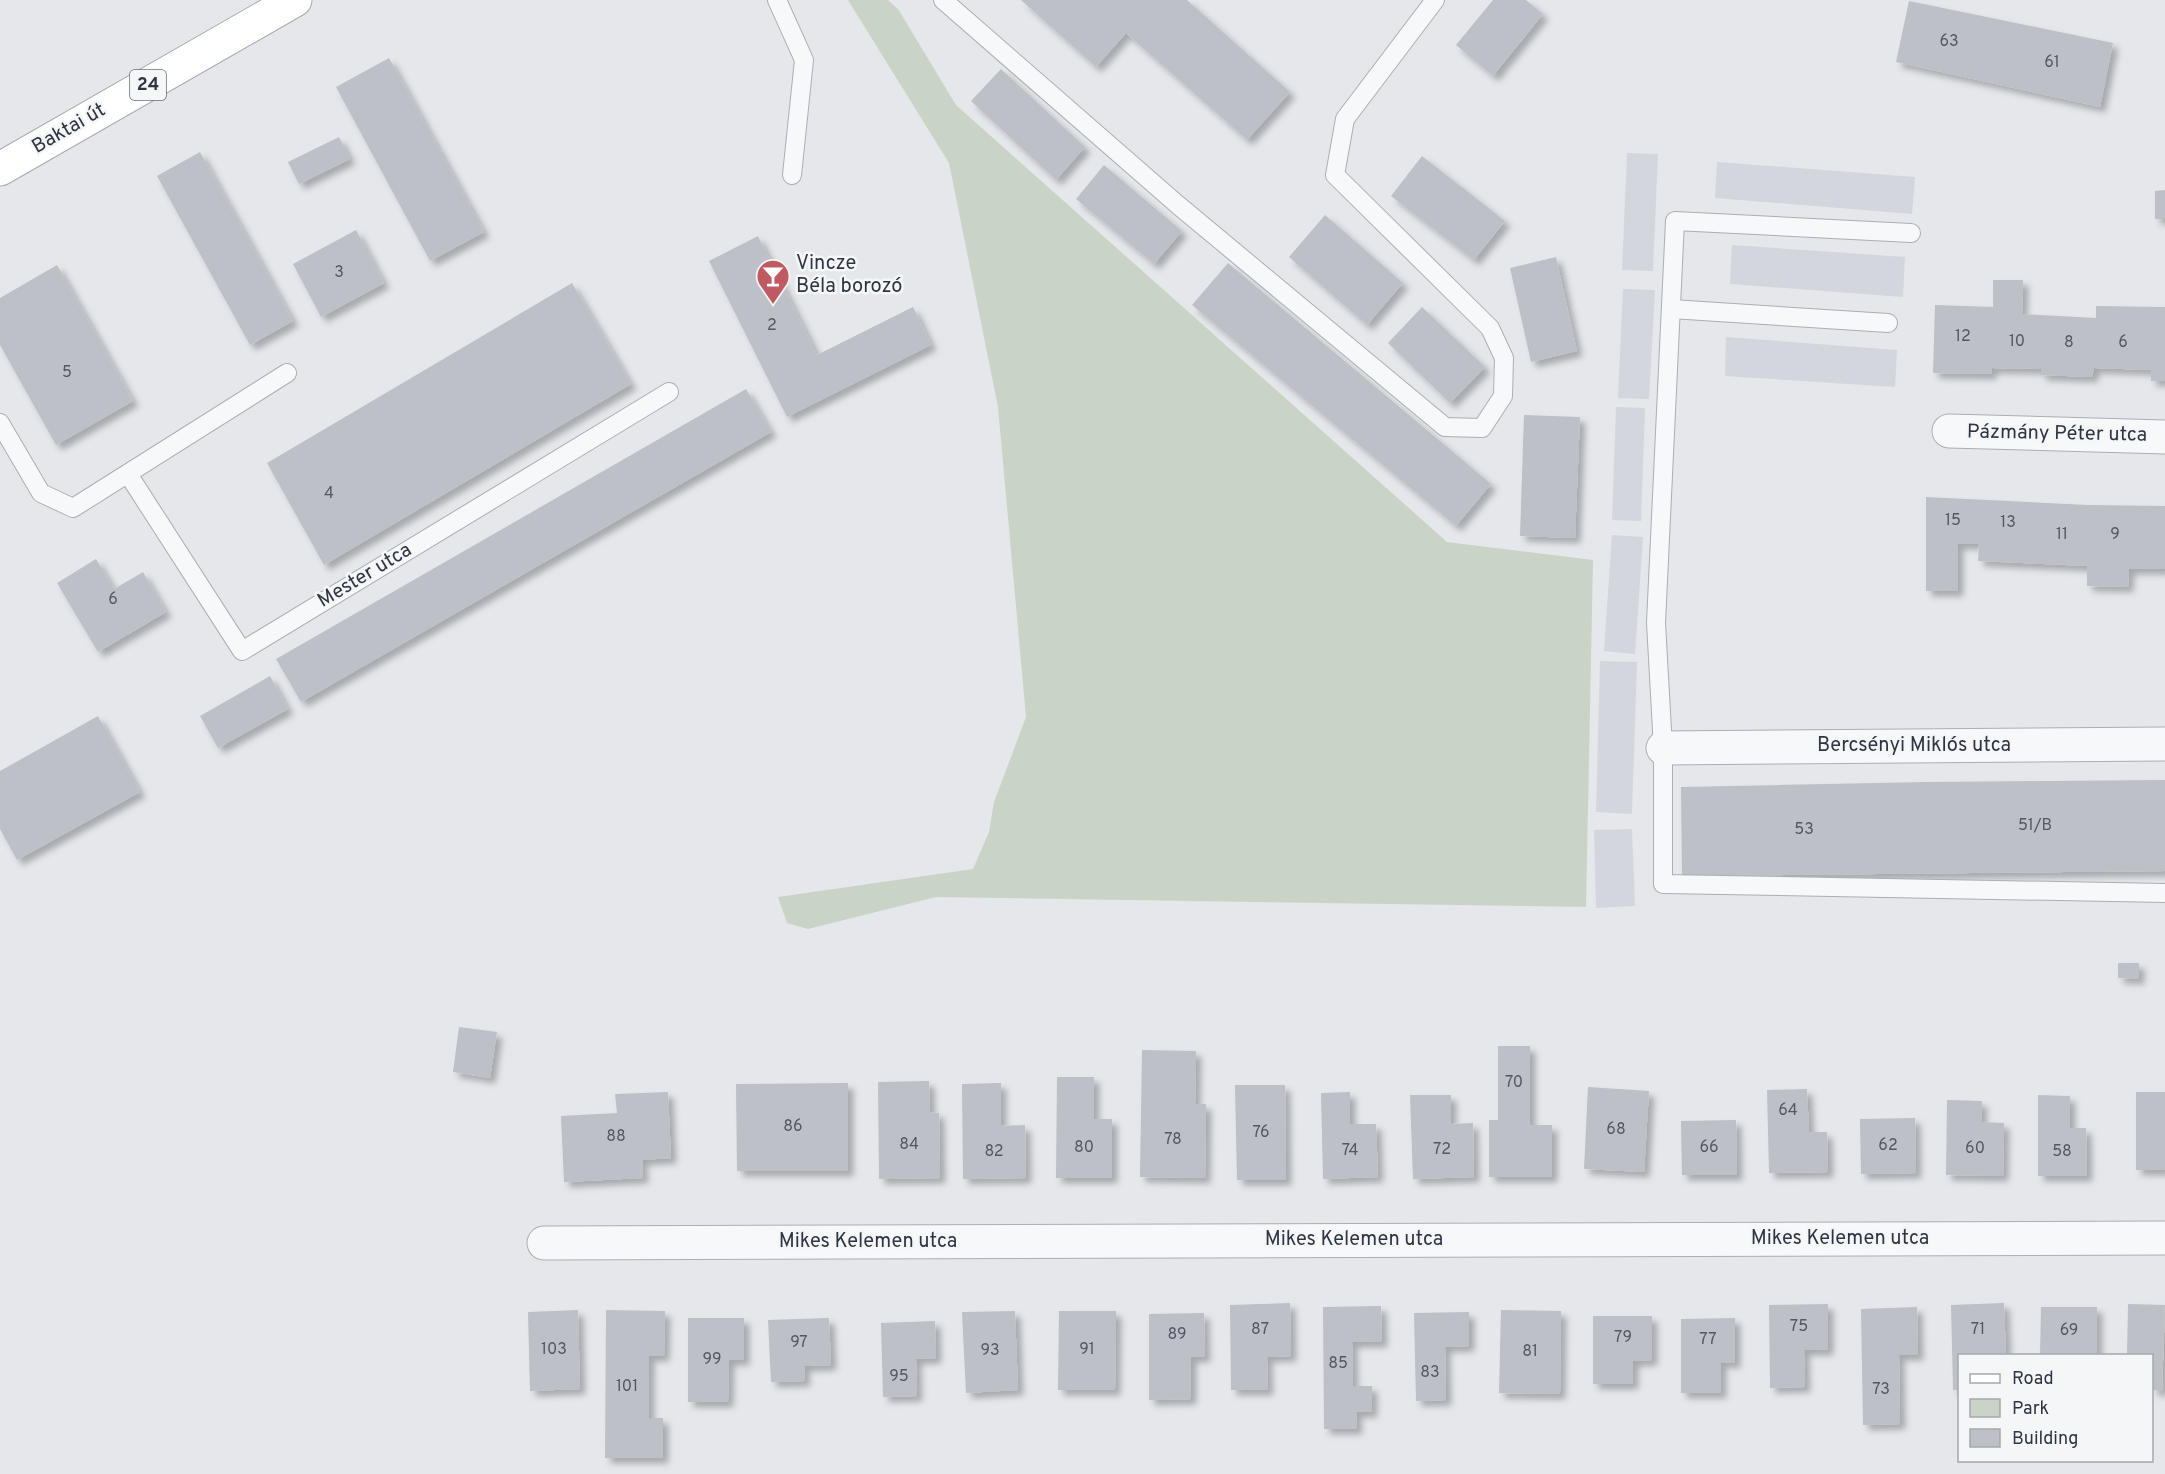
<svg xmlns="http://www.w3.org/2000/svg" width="2165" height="1474" font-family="Overpass,sans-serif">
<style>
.built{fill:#d3d6dc}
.green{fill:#c9d4c7}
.building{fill:#bdc0c7;filter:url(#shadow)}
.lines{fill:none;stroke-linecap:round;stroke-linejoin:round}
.lane-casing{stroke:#aaaeb5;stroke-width:20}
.street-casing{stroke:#aaaeb5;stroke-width:35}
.primary-casing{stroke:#a5aab5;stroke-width:35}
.lane{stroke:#f7f8f9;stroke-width:18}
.street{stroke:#f7f8f9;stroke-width:33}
.primary{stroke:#fff;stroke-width:33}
.labels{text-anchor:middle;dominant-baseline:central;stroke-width:5;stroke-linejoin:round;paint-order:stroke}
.number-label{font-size:16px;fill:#525762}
.shield{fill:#f4f6f8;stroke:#696e78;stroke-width:1.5}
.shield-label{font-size:18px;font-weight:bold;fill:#2e3441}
.street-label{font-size:20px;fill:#2e3441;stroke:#f4f6f8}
.poi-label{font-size:20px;fill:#2e3441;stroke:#f4f6f8;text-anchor:start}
</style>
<defs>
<filter id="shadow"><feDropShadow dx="5.5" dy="5.5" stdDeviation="3" flood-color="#0004"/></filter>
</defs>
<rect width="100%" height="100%" fill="#e5e7eb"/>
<!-- built -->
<g class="built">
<polygon points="1627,153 1658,154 1653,271 1622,270"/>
<polygon points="1717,162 1915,177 1912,214 1715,198"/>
<polygon points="1732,245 1905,257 1903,297 1730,284"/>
<polygon points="1623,289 1655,290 1649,399 1618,398"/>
<polygon points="1726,337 1897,350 1895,387 1725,376"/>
<polygon points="1616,407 1645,408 1641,521 1612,520"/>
<polygon points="1612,535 1643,537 1635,654 1604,651"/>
<polygon points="1600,661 1637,662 1632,814 1596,812"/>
<polygon points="1632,829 1635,906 1596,908 1594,830"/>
</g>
<!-- green -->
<polygon class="green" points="848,0 888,0 898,9 956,105 1447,542 1593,560 1586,907 936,897 808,929 787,923 778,897 973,869 989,832 994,802 1026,717 998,407 949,163"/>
<!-- building -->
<g class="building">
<polygon points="1021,0 1187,0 1290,92 1247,140 1126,33 1096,67"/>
<polygon points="1493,0 1526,0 1543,14 1493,76 1456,45"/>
<polygon points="1909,1 2113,43 2100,107 1896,62"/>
<polygon points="389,58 484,232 430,261 336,87"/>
<polygon points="1001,69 1085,147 1056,180 971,101"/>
<polygon points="339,137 350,159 299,184 288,162"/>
<polygon points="200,152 293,321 250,345 157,176"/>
<polygon points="1422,156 1505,221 1474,260 1391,196"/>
<polygon points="1104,165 1182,231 1154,264 1076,199"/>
<polygon points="2165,190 2165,219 2155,219 2155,191"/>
<polygon points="1325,215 1403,283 1367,325 1289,257"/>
<polygon points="356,230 384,283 321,317 293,264"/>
<polygon points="758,236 817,355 913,307 931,345 787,417 709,261"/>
<polygon points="1556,257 1577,351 1531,362 1510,268"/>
<polygon points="1228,263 1491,484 1456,526 1192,305"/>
<polygon points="57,265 133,401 56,445 0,345 0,298"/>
<polygon points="1993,280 2023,280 2022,314 2096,318 2096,306 2165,307 2165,381 2151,381 2151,370 2094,368 2092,377 2041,375 2041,369 1992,368 1991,374 1933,373 1935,305 1993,307"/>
<polygon points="572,283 631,384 324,565 267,463"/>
<polygon points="1422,307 1485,367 1450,403 1388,343"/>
<polygon points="746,389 771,432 301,702 276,659"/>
<polygon points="1524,415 1580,417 1575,538 1520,536"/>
<polygon points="1926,497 2088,505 2165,506 2165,569 2129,569 2128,587 2087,586 2087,566 1978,561 1979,544 1958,544 1958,591 1926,591"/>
<polygon points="96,559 114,589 143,572 166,612 98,652 57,583"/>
<polygon points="270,676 288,709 218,748 200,716"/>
<polygon points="98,716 140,792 17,860 0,829 0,771"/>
<polygon points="2165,780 2165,871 1682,876 1681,787 1926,782"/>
<polygon points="2118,963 2139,963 2139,979 2118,978"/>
<polygon points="459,1027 497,1032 490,1078 453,1072"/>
<polygon points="1498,1046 1530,1046 1530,1125 1552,1125 1552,1177 1489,1177 1489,1120 1498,1120"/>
<polygon points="1142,1050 1196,1051 1195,1104 1206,1104 1205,1178 1140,1177"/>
<polygon points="1057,1077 1094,1077 1094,1119 1112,1119 1112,1178 1056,1178"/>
<polygon points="929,1081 930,1112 939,1113 940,1178 879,1179 878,1082"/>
<polygon points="848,1083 848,1171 737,1171 736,1084"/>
<polygon points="1001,1083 1001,1126 1025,1125 1026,1178 963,1179 962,1084"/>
<polygon points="1235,1085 1285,1085 1286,1180 1237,1180"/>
<polygon points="1588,1087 1649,1091 1644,1172 1584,1169"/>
<polygon points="1807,1089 1809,1132 1827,1132 1828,1172 1769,1173 1767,1090"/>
<polygon points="668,1092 671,1158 642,1160 643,1178 564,1182 561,1116 617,1113 615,1094"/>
<polygon points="1350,1092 1350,1124 1376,1124 1378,1177 1323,1179 1321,1093"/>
<rect x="2136" y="1092" width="29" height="78"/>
<polygon points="1410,1095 1451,1095 1451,1124 1473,1123 1474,1177 1413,1179"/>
<polygon points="2038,1095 2070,1096 2070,1128 2086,1128 2087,1176 2038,1176"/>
<polygon points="1947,1100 1982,1101 1981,1122 2004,1123 2003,1176 1946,1175"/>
<polygon points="1915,1118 1916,1173 1861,1174 1860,1119"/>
<polygon points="1736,1120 1737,1175 1682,1175 1681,1121"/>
<polygon points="1290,1303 1291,1356 1267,1357 1268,1390 1231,1390 1230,1305"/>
<polygon points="2004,1303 2006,1356 1960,1356 1959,1390 1953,1390 1951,1305"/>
<polygon points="1828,1304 1828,1350 1804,1350 1805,1387 1770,1388 1769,1305"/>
<polygon points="2128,1304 2165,1305 2162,1391 2152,1390 2152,1356 2127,1356"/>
<polygon points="1381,1306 1382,1342 1352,1342 1353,1386 1372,1386 1372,1412 1356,1412 1357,1429 1324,1429 1323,1307"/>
<polygon points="1917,1307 1918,1355 1899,1355 1900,1424 1863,1425 1861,1309"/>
<polygon points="2041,1307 2097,1307 2097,1356 2040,1356"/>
<polygon points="578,1310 580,1389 530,1391 528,1312"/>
<polygon points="606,1310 665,1311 664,1356 649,1356 649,1418 663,1418 663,1458 605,1458"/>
<polygon points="1501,1310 1561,1311 1560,1394 1499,1393"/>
<polygon points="1015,1311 1018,1390 966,1393 962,1312"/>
<polygon points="1059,1311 1116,1311 1115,1390 1058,1390"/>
<polygon points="1469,1312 1469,1346 1445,1347 1446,1400 1416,1401 1414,1313"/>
<polygon points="1204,1313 1205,1357 1191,1357 1191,1399 1149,1400 1149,1314"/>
<polygon points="1593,1316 1652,1316 1652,1360 1633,1361 1633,1384 1593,1384"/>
<polygon points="688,1318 744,1318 744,1360 729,1360 728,1402 688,1402"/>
<polygon points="829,1318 831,1365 804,1366 805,1381 771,1382 768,1320"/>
<polygon points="1735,1318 1735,1363 1721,1362 1721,1393 1681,1393 1681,1319"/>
<polygon points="935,1321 936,1358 916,1359 917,1396 883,1397 881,1323"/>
</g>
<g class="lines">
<defs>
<g id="lane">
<polyline points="777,0 804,60 792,175"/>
<polyline points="943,0 1178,205 1445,427 1482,428 1503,396 1504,358 1490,328 1335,175 1345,119 1435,0"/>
<polyline points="1911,233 1675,221 1656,623 1663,748 1663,884 2165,893"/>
<polyline points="1671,309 1888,323"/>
<polyline points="0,423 41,493 73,508 287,373"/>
<polyline points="128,474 242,651 669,392"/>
</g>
<g id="street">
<polyline points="1949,431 2165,437"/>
<polyline points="1663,748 2165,744"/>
<polyline points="544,1243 2165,1238"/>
</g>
<polyline id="primary" points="0,169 295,0"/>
</defs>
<!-- lane casing -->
<use href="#lane" class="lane-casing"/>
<!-- street casing -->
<use href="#street" class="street-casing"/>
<!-- primary casing -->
<use href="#primary" class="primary-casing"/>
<!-- lane -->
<use href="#lane" class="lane"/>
<!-- street -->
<use href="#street" class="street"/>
<!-- primary -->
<use href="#primary" class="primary"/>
</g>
<!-- icons -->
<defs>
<symbol id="bar-pin" viewBox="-11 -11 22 30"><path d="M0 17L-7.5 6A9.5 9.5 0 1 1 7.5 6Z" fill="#c05a61" stroke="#f4f6f8"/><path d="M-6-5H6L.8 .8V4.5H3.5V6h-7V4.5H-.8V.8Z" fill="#fff"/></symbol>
</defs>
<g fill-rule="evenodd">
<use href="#bar-pin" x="754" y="257" width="38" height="52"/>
</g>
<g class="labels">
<!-- number labels -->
<g class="number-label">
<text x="1949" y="42">63</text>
<text x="2052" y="63">61</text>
<text x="339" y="273">3</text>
<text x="772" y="326">2</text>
<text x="1963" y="337">12</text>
<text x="2017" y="342">10</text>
<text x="2069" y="343">8</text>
<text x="2123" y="343">6</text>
<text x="67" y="373">5</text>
<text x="329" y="494">4</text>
<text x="1953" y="521">15</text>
<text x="2008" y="523">13</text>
<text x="2062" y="535">11</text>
<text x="2115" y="535">9</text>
<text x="113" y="600">6</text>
<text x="2035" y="826">51/B</text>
<text x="1804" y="830">53</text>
<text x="1514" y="1083">70</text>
<text x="1788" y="1111">64</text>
<text x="793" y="1127">86</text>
<text x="1616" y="1130">68</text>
<text x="1261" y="1133">76</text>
<text x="616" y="1137">88</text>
<text x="1173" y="1140">78</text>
<text x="909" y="1145">84</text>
<text x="1888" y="1146">62</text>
<text x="1084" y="1148">80</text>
<text x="1709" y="1148">66</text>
<text x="1975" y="1149">60</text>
<text x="1442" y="1150">72</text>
<text x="1350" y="1151">74</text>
<text x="994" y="1152">82</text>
<text x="2062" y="1152">58</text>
<text x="1799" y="1327">75</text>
<text x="1260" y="1330">87</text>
<text x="1978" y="1330">71</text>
<text x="2069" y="1331">69</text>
<text x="1177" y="1335">89</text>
<text x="1623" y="1338">79</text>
<text x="1708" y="1340">77</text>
<text x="799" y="1343">97</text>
<text x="554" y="1350">103</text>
<text x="1087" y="1350">91</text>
<text x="990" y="1351">93</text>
<text x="1530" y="1352">81</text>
<text x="712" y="1360">99</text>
<text x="1338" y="1364">85</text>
<text x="1430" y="1373">83</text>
<text x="899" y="1377">95</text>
<text x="627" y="1387">101</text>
<text x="1881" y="1390">73</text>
</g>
<!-- shield labels -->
<rect class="shield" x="130" y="70" width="36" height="30" rx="4.5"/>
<g class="shield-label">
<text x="148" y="85">24</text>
</g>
<!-- street labels -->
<g class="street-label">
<text transform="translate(69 129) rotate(-30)">Baktai út</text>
<text transform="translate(2057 434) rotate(1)">Pázmány Péter utca</text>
<text transform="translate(365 576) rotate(-31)">Mester utca</text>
<text x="1914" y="746">Bercsényi Miklós utca</text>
<text x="1840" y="1239">Mikes Kelemen utca</text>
<text x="1354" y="1240">Mikes Kelemen utca</text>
<text x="868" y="1242">Mikes Kelemen utca</text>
</g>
<!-- poi labels -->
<g class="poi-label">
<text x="796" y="264">Vincze<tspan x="796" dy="23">Béla borozó</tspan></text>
</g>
</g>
<!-- legend -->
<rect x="1958" y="1354" width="195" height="108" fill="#f4f6f8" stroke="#a5a8af" stroke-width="1.5"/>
<rect x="1970" y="1374" width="30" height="9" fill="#ffffff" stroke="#a5a8af" stroke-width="1.5"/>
<text x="2012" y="1384" font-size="18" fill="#2e3441">Road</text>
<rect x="1970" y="1399" width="30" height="18" fill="#c9d4c7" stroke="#a5a8af" stroke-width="1.5"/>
<text x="2012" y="1414" font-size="18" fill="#2e3441">Park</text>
<rect x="1970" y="1429" width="30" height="18" fill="#bdc0c7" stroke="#a5a8af" stroke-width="1.5"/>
<text x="2012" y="1444" font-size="18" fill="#2e3441">Building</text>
</svg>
